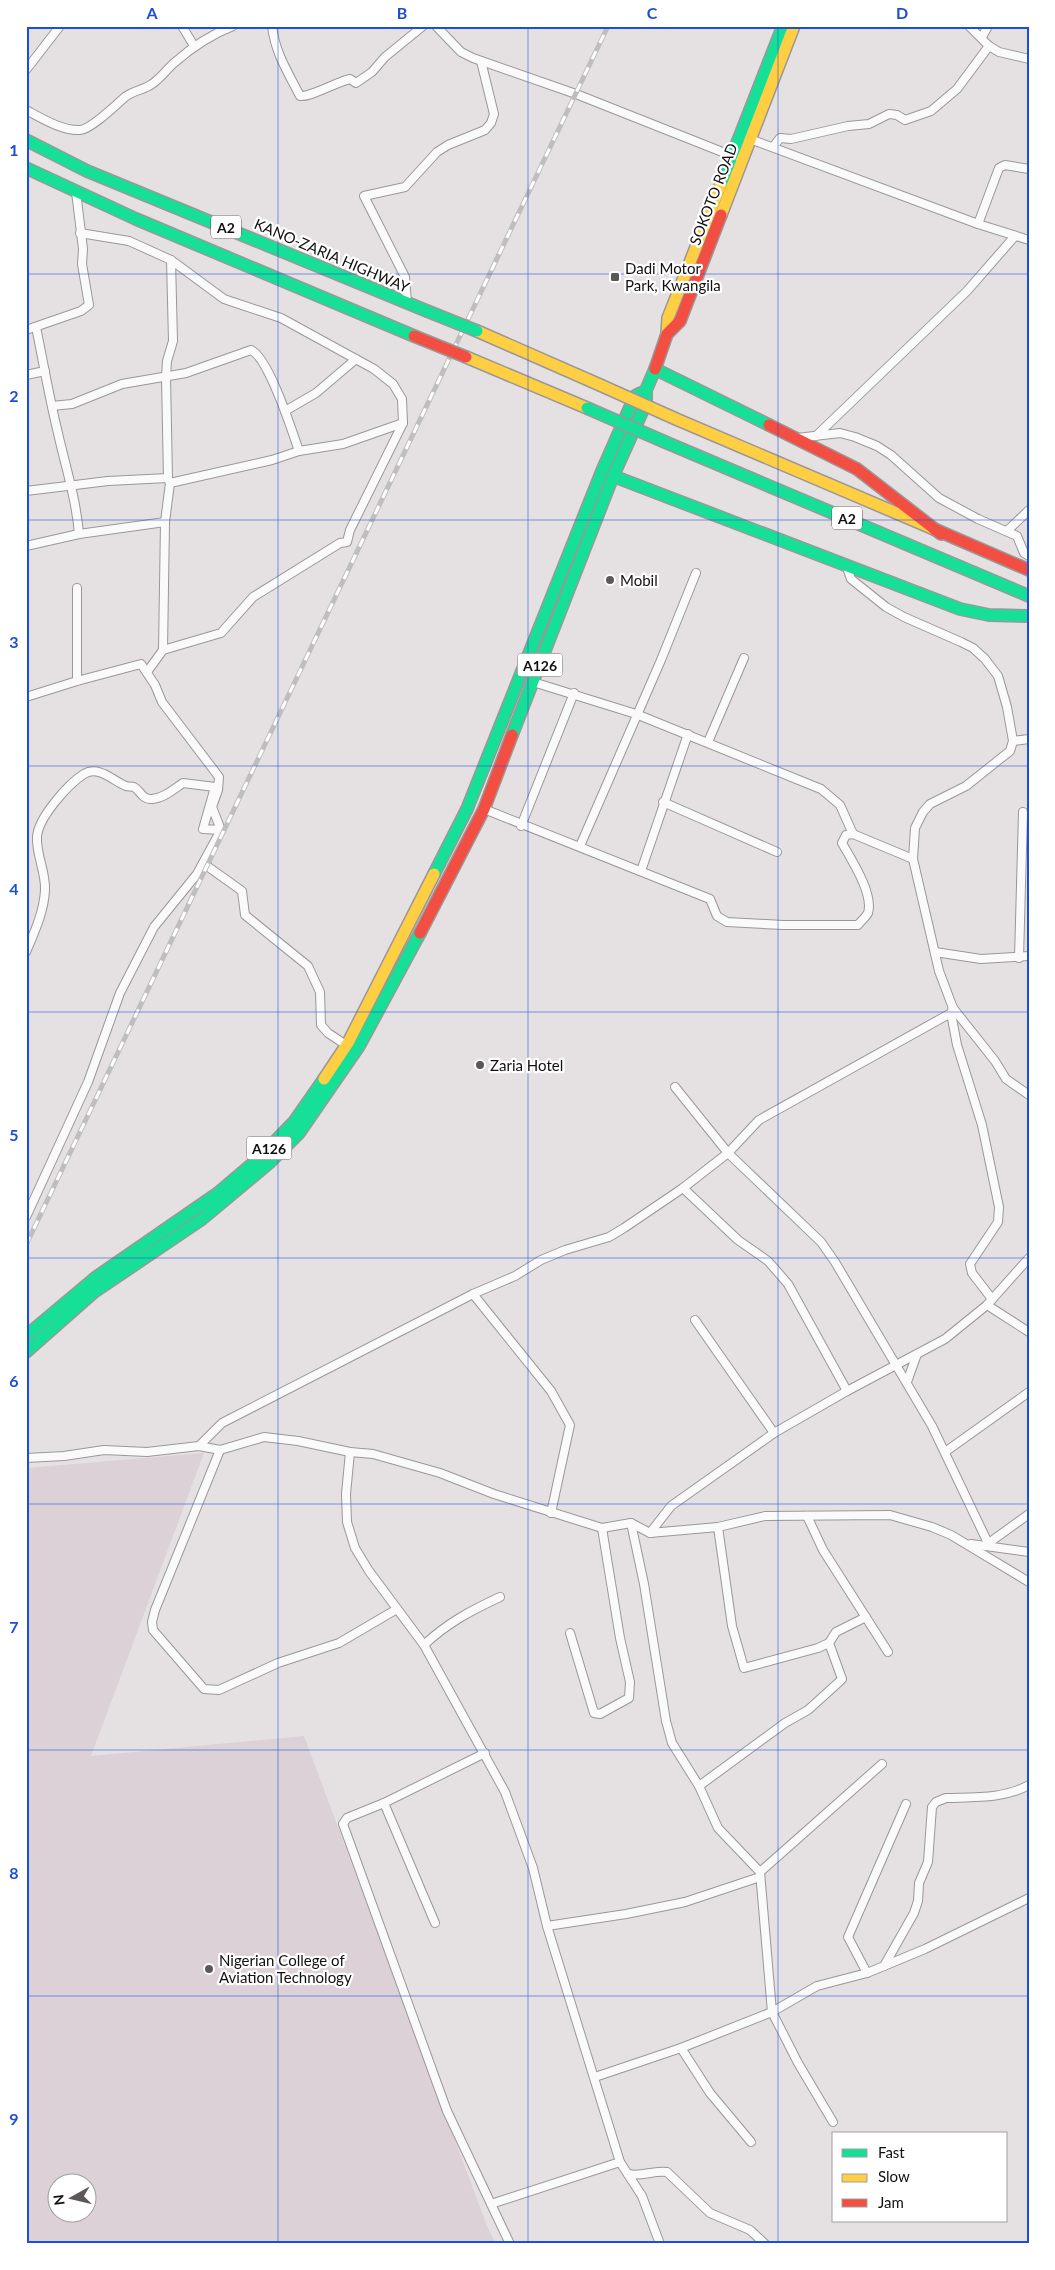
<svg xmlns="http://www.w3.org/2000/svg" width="1055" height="2270" font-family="Lato,sans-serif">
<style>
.built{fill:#dbd1d7;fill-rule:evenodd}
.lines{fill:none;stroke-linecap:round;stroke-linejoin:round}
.street-casing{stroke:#9b9799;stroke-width:10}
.fast-casing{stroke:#9b9799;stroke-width:14}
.slow-casing{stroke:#9b9799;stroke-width:14}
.jam-casing{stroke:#9b9799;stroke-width:14}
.street{stroke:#fbfafb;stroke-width:8}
.fast{stroke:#16e098;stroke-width:11}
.slow{stroke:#ffcf43;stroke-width:11}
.jam{stroke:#f24e42;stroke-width:11}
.rail-casing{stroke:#bfbebe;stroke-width:5}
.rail{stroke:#fff;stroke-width:3;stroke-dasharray:9;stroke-linecap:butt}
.fast-bridge-casing{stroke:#9b9799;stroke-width:14;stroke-linecap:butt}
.slow-bridge-casing{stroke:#9b9799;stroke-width:14;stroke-linecap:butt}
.jam-bridge-casing{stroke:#9b9799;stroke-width:14;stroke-linecap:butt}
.fast-bridge{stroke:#16e098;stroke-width:11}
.slow-bridge{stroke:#ffcf43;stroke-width:11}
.jam-bridge{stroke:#f24e42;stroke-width:11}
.grid{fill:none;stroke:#1d4ed8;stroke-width:1;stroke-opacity:0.55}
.poi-dot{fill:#5c585a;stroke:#fff;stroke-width:2}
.labels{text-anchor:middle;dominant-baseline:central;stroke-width:4.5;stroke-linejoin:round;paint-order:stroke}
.shield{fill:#fff;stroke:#595758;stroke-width:1}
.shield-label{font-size:14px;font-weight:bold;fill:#120f11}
.street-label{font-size:15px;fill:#120f11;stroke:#fff}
.poi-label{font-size:15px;fill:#120f11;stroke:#fff;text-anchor:start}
.neatline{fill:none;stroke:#1d4ed8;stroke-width:2}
.grid-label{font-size:16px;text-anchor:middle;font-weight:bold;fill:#1d4ed8}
</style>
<rect width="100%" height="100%" fill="#e5e1e3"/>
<!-- built -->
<path class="built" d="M204,1453L91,1756L304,1736L487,2226L496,2244H26V1468ZM58,2182H88V2212H58Z"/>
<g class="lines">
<defs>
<g id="street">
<polyline points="182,26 194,46"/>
<path d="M272,26C275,53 288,72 300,96C312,97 336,82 350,79L356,83L372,72L385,57L423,26"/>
<polyline points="436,26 461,52 473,58 576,94 735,157"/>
<polyline points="969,26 989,46 999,52 1029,59"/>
<polyline points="982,37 988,26"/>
<polyline points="26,70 60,26"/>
<path d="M26,110C41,118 62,131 80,130C90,130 116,105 125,97C134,90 144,90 152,84C161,78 167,69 174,63C191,48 212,34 233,26"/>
<polyline points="750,139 978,224 1029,240"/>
<polyline points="773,147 780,138 791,139 848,126 869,124 889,114 897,115 905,120 931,111 957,89 989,46"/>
<polyline points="978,224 999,168 1005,165 1029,169"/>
<polyline points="80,233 129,241 171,260 224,299 281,318 374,369 393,384 402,399 403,423 350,530 347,542 340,543 253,597 221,633 163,650"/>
<polyline points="407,303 405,277 364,196 405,187 437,152 448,145 485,130 491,123 494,114 481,61"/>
<path d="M36,327C43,361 49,396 57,429C65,465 76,498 79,534"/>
<polyline points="26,330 81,311 89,305 82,264 83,249 76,192"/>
<polyline points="26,375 45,371"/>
<path d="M52,406L72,404L122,384L186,373L251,350C269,358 292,431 299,451"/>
<polyline points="285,411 316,393 356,359"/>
<polyline points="816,436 967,291 1015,236"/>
<polyline points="797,438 840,433 855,437 877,446 891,455 939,498 978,519 1017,536 1024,553 1029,556"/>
<polyline points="170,483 272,460 299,451 343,444 403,423"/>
<polyline points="26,491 108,481 168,478"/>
<polyline points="1007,531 1029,510"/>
<polyline points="26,546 79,534 165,522"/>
<polyline points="846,565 851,579 886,607 904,617 961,642 973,648 985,659 998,676 1007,707 1013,741 1010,751 966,786 930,804 923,812 915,828 913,859 939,971 953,1008 995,1061 1006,1079 1029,1095"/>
<polyline points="77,588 77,681"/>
<polyline points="147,672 163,650 165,522 170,483 168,479 166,377 167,361 173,341 171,260"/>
<polyline points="533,682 636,714 821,789 840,805 853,834 913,859"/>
<polyline points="26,697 77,681 141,664 155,685 162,702 219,777 218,790 212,807 221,830 197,874 154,927 120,993 88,1082 26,1217"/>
<polyline points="1013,741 1029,739"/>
<polyline points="708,742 744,658"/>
<polyline points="663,802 777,852"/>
<path d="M484,809L710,899L717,916L727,922L783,925H858C860,922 866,917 868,913C874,894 851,859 842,843L846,835L853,834"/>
<polyline points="521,826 574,693"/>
<polyline points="580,846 661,660 696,573"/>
<polyline points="206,859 207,866 242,891 245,915 308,966 320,992 321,1025 328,1033 346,1045"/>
<polyline points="641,871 688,734"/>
<path d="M26,952C34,933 44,912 45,890C46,872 36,855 37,837C38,818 68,784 84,774C99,765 113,781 126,786C128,787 131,786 134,787C141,791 142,800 152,799C164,798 174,789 183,783L215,787L203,829L221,830"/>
<polyline points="935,952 981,959 1029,956"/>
<polyline points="1019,958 1023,812"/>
<polyline points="951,1013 957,1045 982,1125 999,1207 998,1222 970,1264 972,1273 992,1299"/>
<polyline points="675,1087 728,1153 821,1242 835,1262 932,1426 988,1543"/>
<polyline points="683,1188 738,1240 768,1261 788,1284 847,1391"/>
<polyline points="473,1294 551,1391 570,1425 551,1513"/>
<polyline points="987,1305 1029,1332"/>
<polyline points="695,1320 774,1433"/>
<polyline points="907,1382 917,1354"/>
<polyline points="199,1446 222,1423 473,1294 515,1276 541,1260 565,1250 609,1237 624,1228 683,1188 728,1153 759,1120 951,1013 953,1008"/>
<polyline points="220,1450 155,1610 152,1622 153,1630 204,1689 219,1690 278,1663 339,1643 397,1609"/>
<polyline points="350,1452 346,1494 347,1522 355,1548 369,1571 424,1645 505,1792 533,1868 547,1926 620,2162 642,2196 660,2244"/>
<polyline points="945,1452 1029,1392"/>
<polyline points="26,1458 64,1456 104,1450 147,1452 199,1446 220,1450 264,1437 298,1441 350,1452 373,1454 440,1473 494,1494 602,1528 631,1523 650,1533 718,1527 765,1516 890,1515 932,1527 951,1535 1029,1582"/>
<polyline points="807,1516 823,1550 888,1652"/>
<polyline points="631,1523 644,1584 666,1721 672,1743 699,1786 718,1828 760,1872 772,2012 798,2063 833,2122"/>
<polyline points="718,1527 732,1626 744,1668 818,1648 829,1643 836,1632 866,1617"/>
<polyline points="650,1533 671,1506 774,1433 847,1391 945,1339 987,1305 1029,1258"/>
<polyline points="971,1544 1029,1552"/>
<polyline points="986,1545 1029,1514"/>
<polyline points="570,1633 594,1713 600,1714 629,1698 630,1682 620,1638 602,1528"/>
<path d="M424,1645C447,1623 472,1610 500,1597"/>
<polyline points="485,1753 384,1803 347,1818 343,1824 447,2111 510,2244"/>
<polyline points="699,1786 785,1723 808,1710 839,1682 842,1679 829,1643"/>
<polyline points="384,1803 435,1923"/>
<polyline points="760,1872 882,1764"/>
<polyline points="547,1926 626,1914 685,1902 760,1877"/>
<path d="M884,1966L914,1913L918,1901L919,1883L928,1862L932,1807L936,1802L946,1798C974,1797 1004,1799 1029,1785"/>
<polyline points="867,1973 848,1937 906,1804"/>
<polyline points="681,2048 710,2093 751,2142"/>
<polyline points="595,2077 681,2048 772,2012 817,1986 867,1973 925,1949 1029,1898"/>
<path d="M628,2174C642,2177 653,2170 667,2172L710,2213L750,2230L765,2244"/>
<polyline points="491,2204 620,2162"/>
</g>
<g id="fast">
<polyline points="26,140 87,171 427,311"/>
<polyline points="26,168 136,219 414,336"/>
<polyline points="721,184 783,26"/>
<polyline points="665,442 1029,596"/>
<polyline points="613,476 960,609 989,615 1029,616"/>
<polyline points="512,735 613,476 646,403 646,390 655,369 769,425"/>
<polyline points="434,874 467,809 602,471 635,396 641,393"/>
<polyline points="26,1336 95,1278 218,1193 258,1159 294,1122 324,1079"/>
<polyline points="26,1352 94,1292 202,1219 269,1163 299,1133 359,1046 420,933"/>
</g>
<g id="slow">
<polyline points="721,215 794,26"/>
<polyline points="477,331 600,385"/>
<polyline points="667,334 668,318 721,184"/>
<polyline points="466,357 587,408"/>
<polyline points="676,419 934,529"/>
<polyline points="324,1079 348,1043 434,874"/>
</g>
<g id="jam">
<polyline points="655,369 667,334 680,321 721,215"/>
<polyline points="769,425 857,469 941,534"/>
<polyline points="934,529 1029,570"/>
<polyline points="420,933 484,809 512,735"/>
</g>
</defs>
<!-- street casing -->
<use href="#street" class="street-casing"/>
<!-- fast casing -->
<use href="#fast" class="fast-casing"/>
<!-- slow casing -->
<use href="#slow" class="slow-casing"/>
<!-- jam casing -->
<use href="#jam" class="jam-casing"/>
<!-- street -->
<use href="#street" class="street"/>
<!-- fast -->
<use href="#fast" class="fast"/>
<!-- slow -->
<use href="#slow" class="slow"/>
<!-- jam -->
<use href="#jam" class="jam"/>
<defs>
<polyline id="rail" points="26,1245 608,26"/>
</defs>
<!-- rail casing -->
<use href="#rail" class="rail-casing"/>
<!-- rail -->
<use href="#rail" class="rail"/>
<defs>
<g id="fast-bridge">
<polyline points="427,311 477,331"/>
<polyline points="587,408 665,442"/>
</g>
<polyline id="slow-bridge" points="600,385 676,419"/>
<polyline id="jam-bridge" points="414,336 466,357"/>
</defs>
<!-- fast-bridge casing -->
<use href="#fast-bridge" class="fast-bridge-casing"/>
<!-- slow-bridge casing -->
<use href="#slow-bridge" class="slow-bridge-casing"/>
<!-- jam-bridge casing -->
<use href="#jam-bridge" class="jam-bridge-casing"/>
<!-- fast-bridge -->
<use href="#fast-bridge" class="fast-bridge"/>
<!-- slow-bridge -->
<use href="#slow-bridge" class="slow-bridge"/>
<!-- jam-bridge -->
<use href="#jam-bridge" class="jam-bridge"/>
</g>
<!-- grid -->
<path class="grid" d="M278,26V2244M528,26V2244M778,26V2244M26,274H1029M26,520H1029M26,766H1029M26,1012H1029M26,1258H1029M26,1504H1029M26,1750H1029M26,1996H1029"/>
<!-- markers -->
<g class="poi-dot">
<rect x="610" y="272" width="10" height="10" rx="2.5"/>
<circle cx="610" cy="580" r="5"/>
<circle cx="480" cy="1065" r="5"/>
<circle cx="209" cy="1969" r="5"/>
</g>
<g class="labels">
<!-- shield labels -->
<g class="shield">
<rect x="211" y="215.5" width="30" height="23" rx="4"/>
<rect x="832" y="506.5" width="30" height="23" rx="4"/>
<rect x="517.5" y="653.5" width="45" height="23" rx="4"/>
<rect x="246.5" y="1136.5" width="45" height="23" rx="4"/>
</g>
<g class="shield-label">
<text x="226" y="227">A2</text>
<text x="847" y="518">A2</text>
<text x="540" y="665">A126</text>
<text x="269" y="1148">A126</text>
</g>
<!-- street labels -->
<g class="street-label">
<text transform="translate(713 194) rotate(-69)">SOKOTO ROAD</text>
<text transform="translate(332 255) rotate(23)">KANO-ZARIA HIGHWAY</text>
</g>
<!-- poi labels -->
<g class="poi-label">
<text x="625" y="268">Dadi Motor<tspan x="625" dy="17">Park, Kwangila</tspan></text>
<text x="620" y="580">Mobil</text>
<text x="490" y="1065">Zaria Hotel</text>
<text x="219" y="1960">Nigerian College of<tspan x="219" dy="17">Aviation Technology</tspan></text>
</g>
</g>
<!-- border -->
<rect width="1055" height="2270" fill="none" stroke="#ffffff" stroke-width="55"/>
<!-- legend -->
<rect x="832" y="2132" width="175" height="90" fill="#ffffff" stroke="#a09fa0"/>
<rect x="842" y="2149" width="25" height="8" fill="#16e098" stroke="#a09fa0"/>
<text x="878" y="2158" font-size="15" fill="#120f11">Fast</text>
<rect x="842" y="2174" width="25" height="8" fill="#ffcf43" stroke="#a09fa0"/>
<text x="878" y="2182" font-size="15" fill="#120f11">Slow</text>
<rect x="842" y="2199" width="25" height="8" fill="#f24e42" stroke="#a09fa0"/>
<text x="878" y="2208" font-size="15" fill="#120f11">Jam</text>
<!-- north arrow -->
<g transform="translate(72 2198) rotate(262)"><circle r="24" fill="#ffffff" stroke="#a09fa0"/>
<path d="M0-4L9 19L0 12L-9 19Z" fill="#5c585a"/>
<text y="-8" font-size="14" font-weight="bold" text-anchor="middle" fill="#120f11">N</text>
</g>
<rect x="28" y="28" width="1000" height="2214" class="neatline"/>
<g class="grid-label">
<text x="152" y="19">A</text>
<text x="402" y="19">B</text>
<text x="652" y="19">C</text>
<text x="902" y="19">D</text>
<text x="14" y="156">1</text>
<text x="14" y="402">2</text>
<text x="14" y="648">3</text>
<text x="14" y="895">4</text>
<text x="14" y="1141">5</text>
<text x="14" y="1387">6</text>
<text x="14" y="1633">7</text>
<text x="14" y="1879">8</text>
<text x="14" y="2125">9</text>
</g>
</svg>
